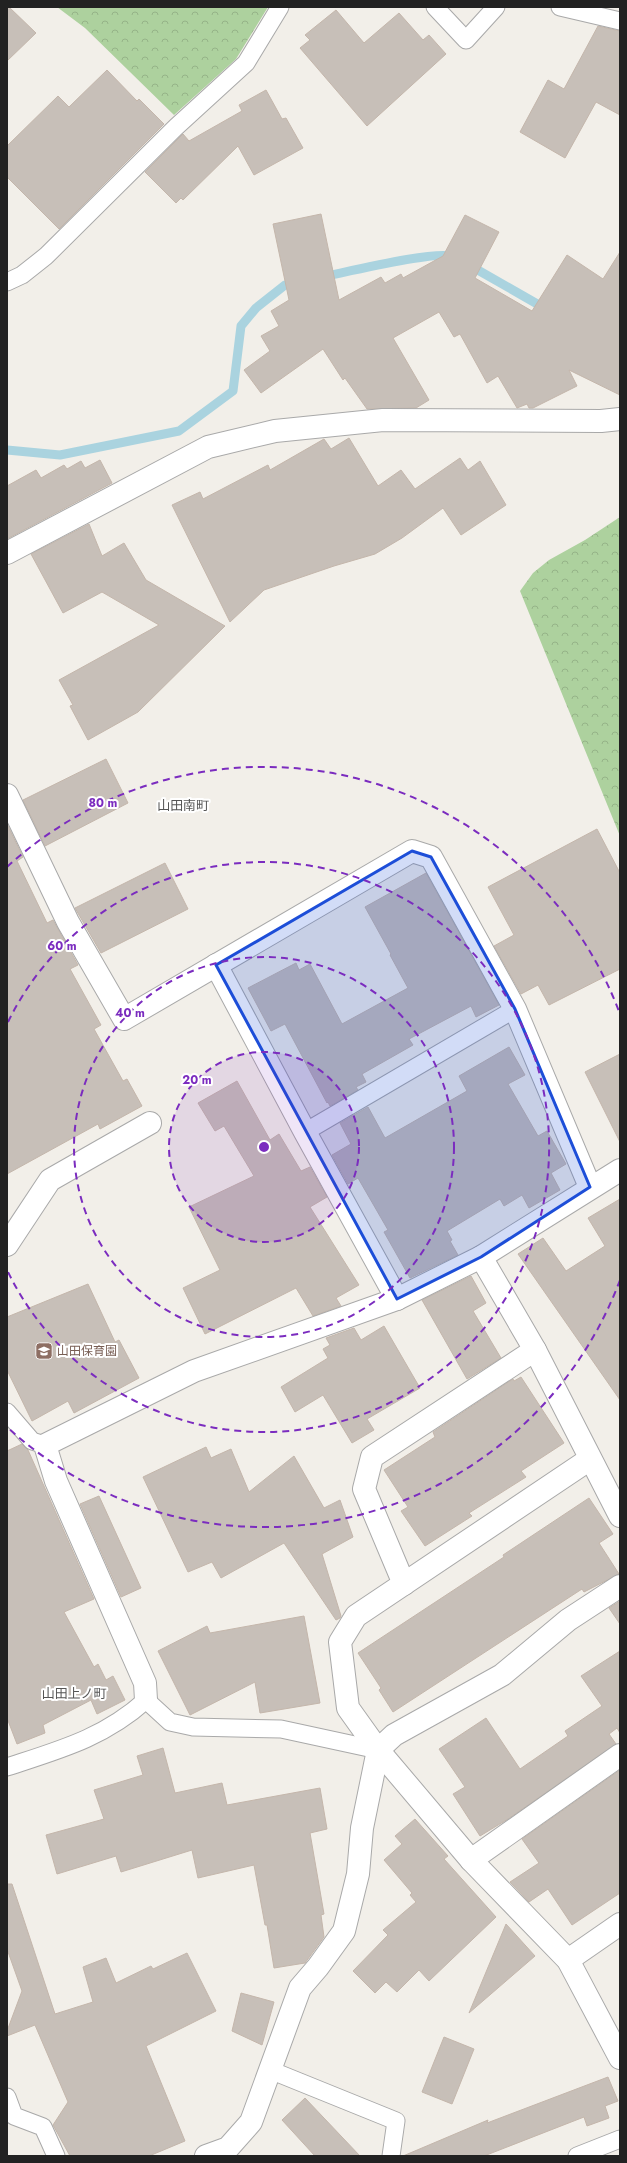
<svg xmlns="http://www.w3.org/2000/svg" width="627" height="2163" font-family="Jost,'Noto Sans JP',sans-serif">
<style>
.forest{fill:url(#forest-crowns)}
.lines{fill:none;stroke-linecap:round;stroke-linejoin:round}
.stream{stroke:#aad3df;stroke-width:9}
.building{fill:#c7bfb8;stroke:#c4b6ab}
.lane-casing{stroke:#a9a9a9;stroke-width:19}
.street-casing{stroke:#a9a9a9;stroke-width:24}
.lane{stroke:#fff;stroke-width:17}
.street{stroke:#fff;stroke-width:22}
.marked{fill:#1d4ed8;fill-opacity:0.2;stroke:#1d4ed8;stroke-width:3;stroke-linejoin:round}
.ring{fill:none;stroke:#7b2cbf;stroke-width:2;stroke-dasharray:7 5}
.labels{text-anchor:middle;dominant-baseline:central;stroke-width:4;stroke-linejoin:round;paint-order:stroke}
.education-label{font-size:12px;fill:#785e54;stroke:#fff;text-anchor:start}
.neighbourhood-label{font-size:13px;fill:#555;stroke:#fff}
.centre{fill:#7b2cbf;stroke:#fff;stroke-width:2}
.ring-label{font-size:12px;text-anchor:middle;font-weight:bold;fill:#7b2cbf;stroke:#fff;stroke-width:4;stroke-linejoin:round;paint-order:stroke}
</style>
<defs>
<pattern id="forest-crowns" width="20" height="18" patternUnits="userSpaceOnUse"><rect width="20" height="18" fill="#add19e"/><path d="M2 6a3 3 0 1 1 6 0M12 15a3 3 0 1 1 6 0" fill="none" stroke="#95b388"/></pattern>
</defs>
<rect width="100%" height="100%" fill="#f2efe9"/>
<!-- forest -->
<g class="forest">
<polygon points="57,7 268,7 236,59 174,115 85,28"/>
<polygon points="620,517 620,836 520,591 533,573 549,560 585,540"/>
</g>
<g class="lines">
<!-- stream -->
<g class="stream">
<polyline points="469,265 546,309"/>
<path d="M322,277C343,273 440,249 454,257"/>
<polyline points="7,450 60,455 179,431 233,391 241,326 256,308 285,285 297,282"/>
</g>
</g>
<!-- building -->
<g class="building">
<polygon points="7,7 9,7 36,33 7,61"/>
<polygon points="336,10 364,43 399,13 423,40 429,35 446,54 367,126 300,48 310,40 305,35"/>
<polygon points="598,26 620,31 620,115 596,102 565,158 520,132 548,80 564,89"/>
<polygon points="107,70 137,101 139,99 164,124 59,229 7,177 7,146 58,96 69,107"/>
<polygon points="266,90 282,119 286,118 303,148 254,175 238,146 183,200 181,198 176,203 145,172 183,134 189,141 242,111 239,105"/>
<polygon points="321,214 339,300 381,277 385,283 401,274 403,278 443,256 465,215 499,232 475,278 532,311 567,255 603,279 620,252 620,395 569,370 577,386 533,408 529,408 527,404 517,408 498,376 487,383 460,334 454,337 439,312 393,338 429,400 416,408 367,409 345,378 343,380 323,349 261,393 244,370 270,351 261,336 279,326 271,311 289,300 273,224"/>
<polygon points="349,438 378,486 401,470 415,489 460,458 468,470 480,461 506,505 461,535 443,508 402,538 375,554 334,566 264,590 230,622 172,505 200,492 203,499 268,465 270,470 324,439 331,449"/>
<polygon points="100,460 112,483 7,539 7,486 36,470 41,478 64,465 67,469 81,461 85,468"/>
<polygon points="89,524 102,556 124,543 146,580 225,626 138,712 88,740 70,706 73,705 59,680 159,625 102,592 63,613 31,554"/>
<polygon points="106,759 128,803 45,846 23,800"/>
<polygon points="7,824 23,857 17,861 47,923 53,920 78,965 70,969 101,1025 94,1029 123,1081 127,1079 142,1106 100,1129 98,1124 7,1174"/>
<polygon points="597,829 620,873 620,969 549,1005 538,985 521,994 494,946 514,935 488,887"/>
<polygon points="165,863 188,909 101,953 75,908"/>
<polygon points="426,873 499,1005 476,1017 471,1006 409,1039 413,1045 362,1074 366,1082 356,1087 358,1090 330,1106 328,1102 327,1103 285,1024 271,1031 248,988 296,963 299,970 310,964 342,1024 408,988 390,955 391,954 365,907"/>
<polygon points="509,1047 525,1075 508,1084 538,1136 547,1131 566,1164 551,1173 560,1190 529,1208 522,1195 504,1206 500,1199 447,1231 452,1240 450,1241 458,1255 410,1278 384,1232 388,1230 358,1178 348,1184 332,1155 351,1144 340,1123 368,1107 385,1138 467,1091 459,1076"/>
<polygon points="620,1054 620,1142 585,1072"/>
<polygon points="237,1081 270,1140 279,1134 301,1171 310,1167 327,1197 310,1207 359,1285 336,1298 341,1306 313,1316 296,1288 205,1334 183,1288 220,1270 189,1207 254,1176 224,1126 215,1131 198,1103"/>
<polygon points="620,1199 620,1400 518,1254 543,1238 566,1271 605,1246 588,1218"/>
<polygon points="471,1276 486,1303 473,1311 501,1358 467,1379 422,1300"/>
<polygon points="88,1284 115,1342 119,1340 139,1378 74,1413 68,1401 32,1421 7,1370 7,1317"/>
<polygon points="384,1326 420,1388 367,1419 374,1430 352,1443 323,1395 295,1412 281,1387 328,1358 323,1349 330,1345 326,1338 354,1328 361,1340"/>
<polygon points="521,1377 564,1443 521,1471 526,1477 469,1513 472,1516 425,1546 401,1511 408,1507 384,1470 435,1437 433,1432 513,1379 514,1381"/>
<polygon points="22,1444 28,1450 94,1599 64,1612 94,1667 98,1664 106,1680 113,1676 125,1700 97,1714 91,1700 43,1725 45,1733 17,1744 7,1718 7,1451"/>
<polygon points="206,1447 211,1458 231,1449 249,1492 294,1456 324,1508 340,1500 353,1537 322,1554 341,1616 340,1618 336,1620 284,1543 221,1578 212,1562 188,1572 143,1477"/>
<polygon points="99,1496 141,1588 121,1597 80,1504"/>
<polygon points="589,1498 613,1534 599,1543 619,1574 584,1592 582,1589 393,1712 379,1690 381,1688 358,1653 504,1557 503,1555"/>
<polygon points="620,1601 620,1624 609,1608"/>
<polygon points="304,1616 320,1703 260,1713 255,1682 190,1715 158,1651 207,1626 210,1633"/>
<polygon points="620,1651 620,1733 617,1728 609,1734 616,1744 508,1819 480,1836 453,1794 465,1787 439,1749 486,1718 520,1769 568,1736 565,1731 602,1706 581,1676"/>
<polygon points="163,1748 175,1793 222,1783 227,1805 320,1788 327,1829 310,1833 324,1914 321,1915 324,1937 305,1963 274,1968 267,1925 265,1925 254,1865 198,1878 192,1850 121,1872 116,1856 57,1874 46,1835 104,1819 94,1790 143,1775 137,1756"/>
<polygon points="620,1770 620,1893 572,1925 548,1889 529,1902 510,1882 539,1863 522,1839"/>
<polygon points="415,1819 448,1856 444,1859 496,1917 429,1981 419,1970 397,1992 386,1982 375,1993 353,1971 388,1935 383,1930 416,1902 410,1895 412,1893 384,1860 402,1844 395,1836"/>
<polygon points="7,1884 12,1884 55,2014 93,2002 83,1967 106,1958 116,1983 151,1966 153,1969 187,1953 216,2011 146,2046 185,2141 149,2156 70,2156 53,2125 68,2102 35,2025 7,2036 7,2031 22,1991 7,1949"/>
<polygon points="506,1924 535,1956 469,2013"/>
<polygon points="241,1993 274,2002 262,2045 232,2031"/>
<polygon points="444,2037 474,2049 452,2104 422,2092"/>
<polygon points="608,2077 618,2101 605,2106 609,2118 587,2126 584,2117 484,2156 403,2156 488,2120 487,2123"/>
<polygon points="305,2098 360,2156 315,2156 282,2120"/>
</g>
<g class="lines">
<defs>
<g id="lane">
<polyline points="435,7 466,40 496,7"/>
<polyline points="560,7 620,21"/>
<polyline points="7,282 22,275 46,256 176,127 246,63 280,7"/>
<polyline points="305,1132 515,1009"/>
<polyline points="7,1412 32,1441 45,1445"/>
<path d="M7,1767C59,1750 104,1738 146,1700L170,1722L193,1727L281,1729L378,1750"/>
<polyline points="270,2070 396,2121 391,2156"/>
<polyline points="7,2097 14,2116 43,2127 56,2156"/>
<polyline points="577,2156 620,2139"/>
</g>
<g id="street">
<polyline points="7,553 208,447 275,431 383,420 601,421 620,419"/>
<polyline points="7,795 68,922 124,1019 412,851 431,857 515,1009 590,1187"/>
<polyline points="216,965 305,1132 397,1299"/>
<polyline points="7,1245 50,1180 150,1123"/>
<polyline points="481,1257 535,1350 620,1516"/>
<polyline points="590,1459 356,1616 340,1642 348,1708 378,1750 471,1860 568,1960 620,2058"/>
<polyline points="404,1584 364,1489 372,1457 535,1350"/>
<polyline points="146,1700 145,1683 56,1481 45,1445 194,1371 397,1299 481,1257 620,1170"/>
<polyline points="471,1860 620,1755"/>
<polyline points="568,1960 620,1924"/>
<polyline points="206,2156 228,2148 251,2122 300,1988 318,1967 344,1931 358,1874 362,1828 378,1750 394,1735 502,1675 568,1620 620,1586"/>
</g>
</defs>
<!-- lane casing -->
<use href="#lane" class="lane-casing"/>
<!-- street casing -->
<use href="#street" class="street-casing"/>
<!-- lane -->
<use href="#lane" class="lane"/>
<!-- street -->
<use href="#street" class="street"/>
</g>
<!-- marked area -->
<path class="marked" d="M412,851L431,857L515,1009L590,1187L481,1257L397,1299L216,965Z"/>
<!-- distance rings -->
<circle cx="264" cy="1147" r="95" fill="#7b2cbf" fill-opacity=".12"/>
<g class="ring">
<circle cx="264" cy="1147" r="95"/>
<circle cx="264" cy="1147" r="190"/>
<path d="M8 1022A285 285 0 1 1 8 1272"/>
<path d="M620 1280A380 380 0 0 1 7 1427M7 867A380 380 0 0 1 620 1014"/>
</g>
<!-- icons -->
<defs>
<symbol id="school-square" viewBox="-11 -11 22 22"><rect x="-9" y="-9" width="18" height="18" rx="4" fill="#8d6e63" stroke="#fff"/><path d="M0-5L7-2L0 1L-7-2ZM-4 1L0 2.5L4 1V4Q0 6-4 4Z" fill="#fff"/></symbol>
</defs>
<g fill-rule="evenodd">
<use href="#school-square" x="34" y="1341" width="20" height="20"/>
</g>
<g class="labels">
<!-- education labels -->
<g class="education-label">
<text x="57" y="1351">山田保育園</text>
</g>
<!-- neighbourhood labels -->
<g class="neighbourhood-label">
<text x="183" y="805">山田南町</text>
<text x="74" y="1693">山田上ノ町</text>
</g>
</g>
<circle cx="264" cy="1147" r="6" class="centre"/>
<g class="ring-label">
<text x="103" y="807">80 m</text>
<text x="62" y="950">60 m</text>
<text x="130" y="1017">40 m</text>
<text x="197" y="1084">20 m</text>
</g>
<!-- border -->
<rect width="627" height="2163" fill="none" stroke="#222222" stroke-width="16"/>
</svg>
